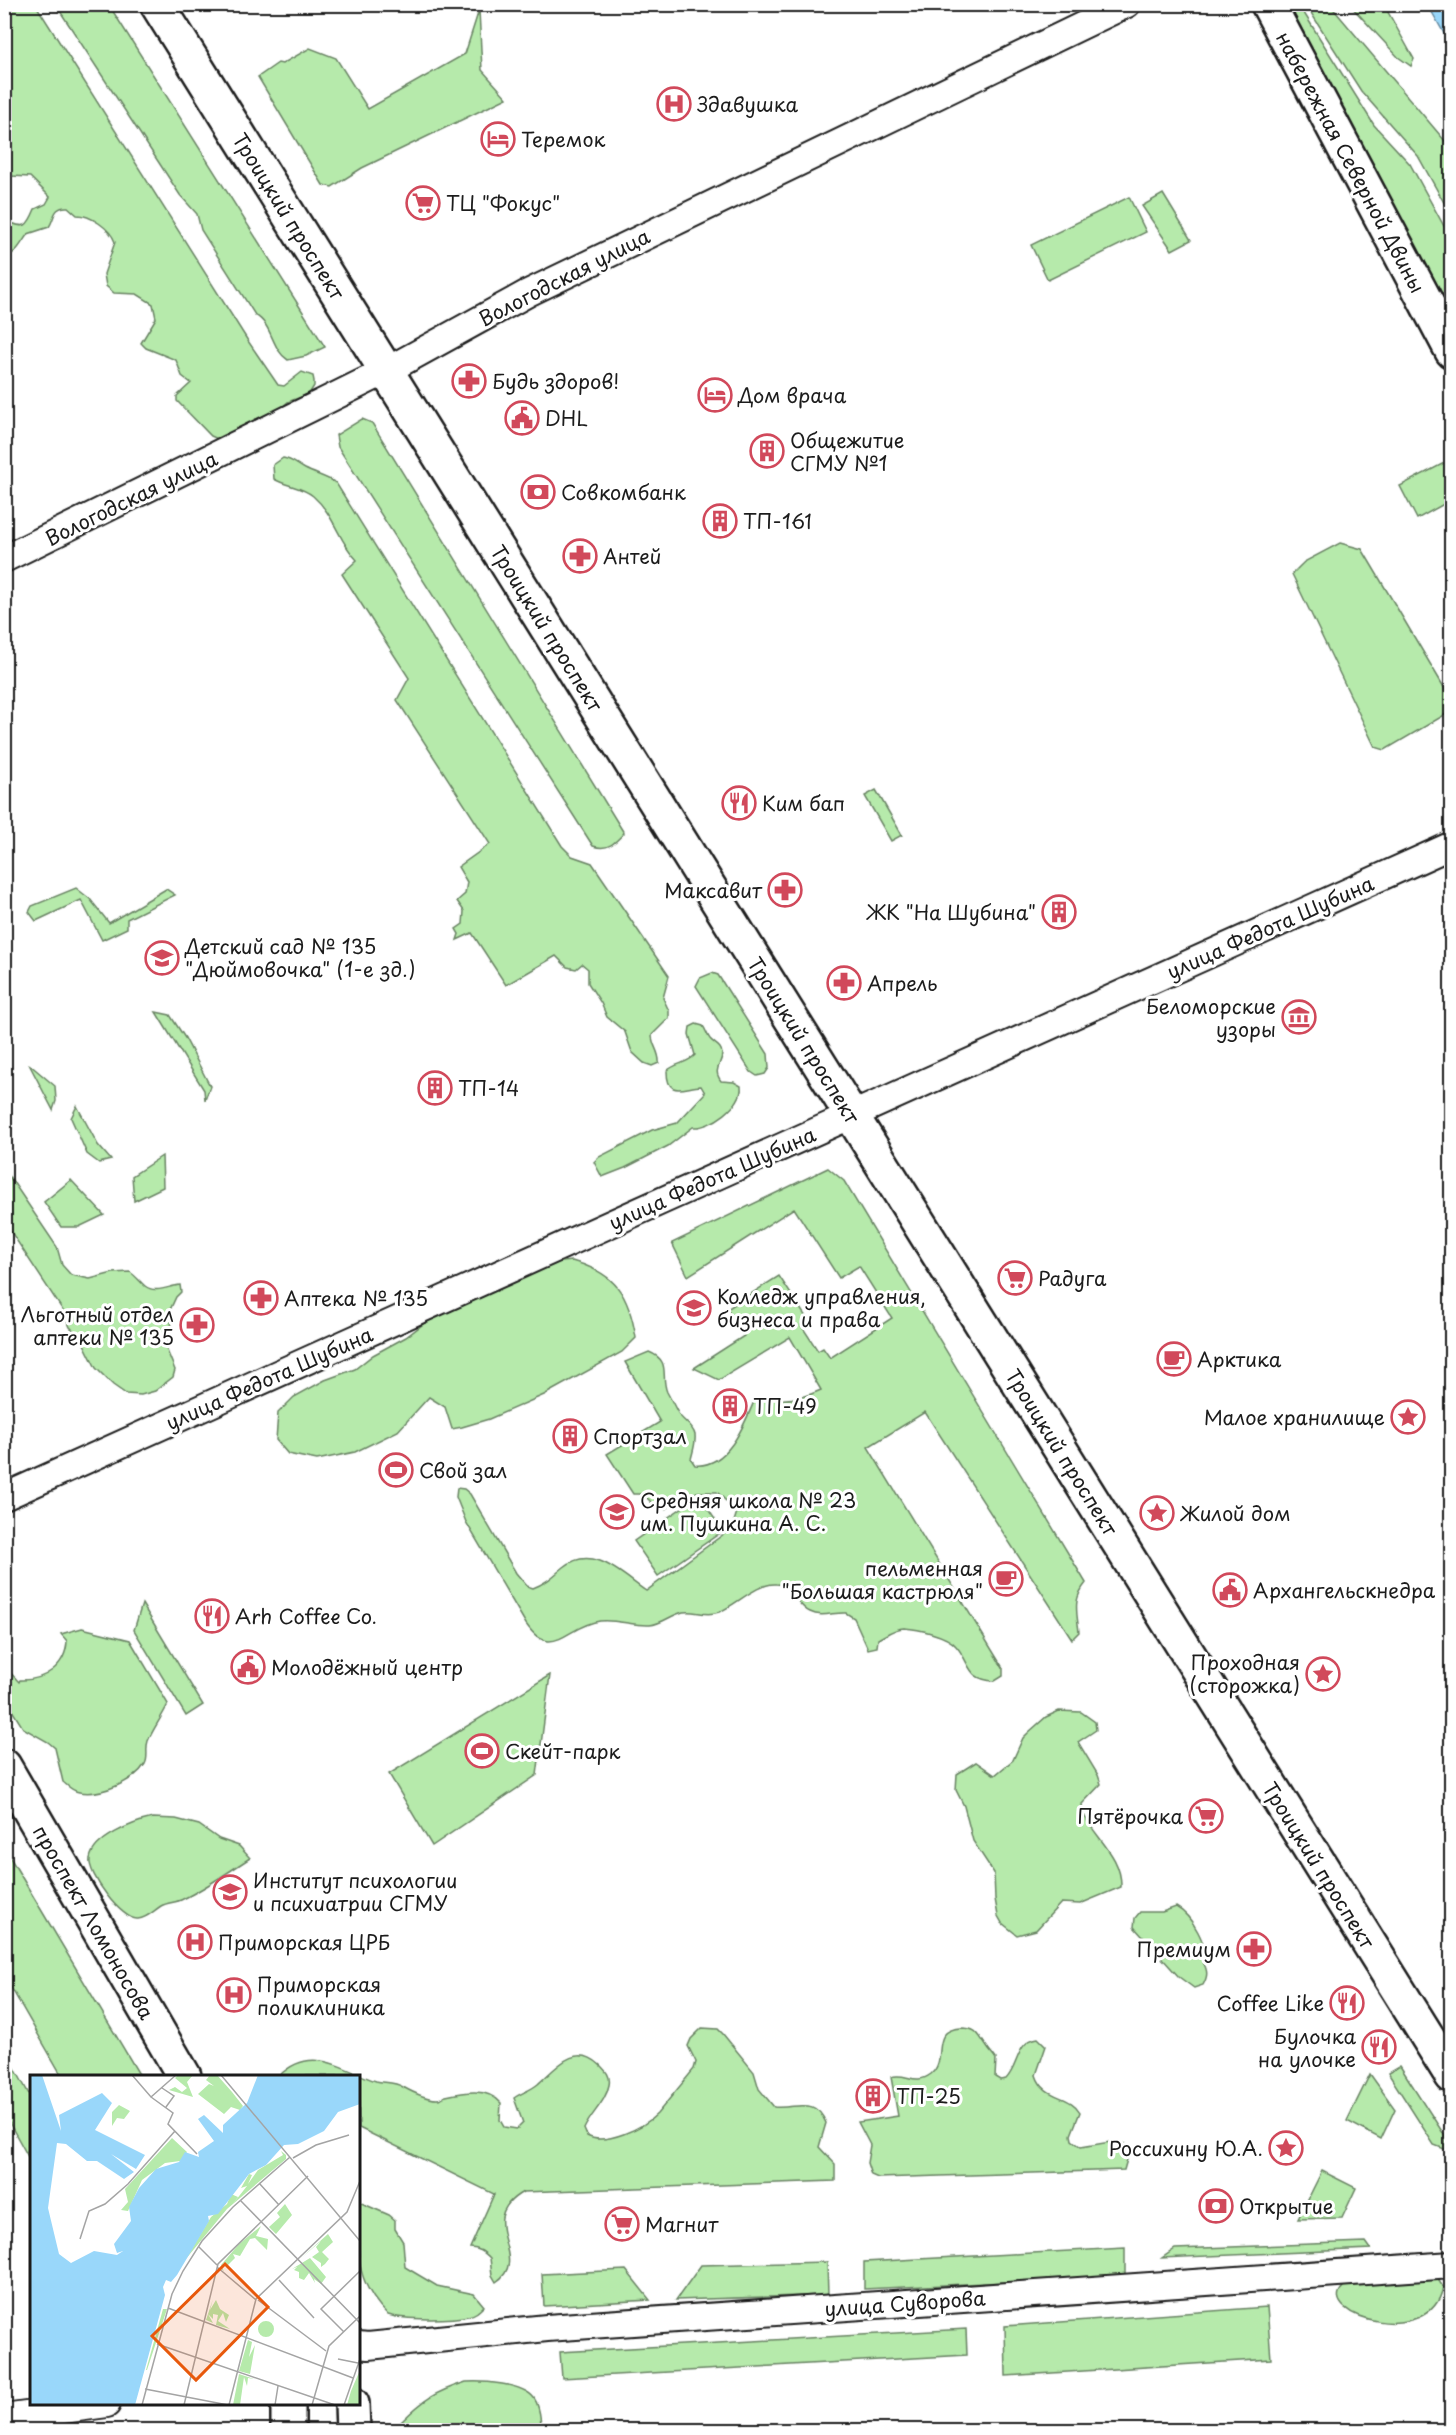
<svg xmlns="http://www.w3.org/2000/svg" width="1456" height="2435" font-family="'Playpen Sans',sans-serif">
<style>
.green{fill:#b6eaab;stroke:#698364;stroke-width:1.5}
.water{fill:#99d7fa;stroke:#678ca1;stroke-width:1.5}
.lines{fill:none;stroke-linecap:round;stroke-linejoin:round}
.street-casing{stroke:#1c1c1c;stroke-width:30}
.secondary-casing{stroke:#1c1c1c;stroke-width:38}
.primary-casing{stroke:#1c1c1c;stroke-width:38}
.street{stroke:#fff;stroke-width:26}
.secondary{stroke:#fff;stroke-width:33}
.primary{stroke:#fff;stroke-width:33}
.labels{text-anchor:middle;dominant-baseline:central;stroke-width:6;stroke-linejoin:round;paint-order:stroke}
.poi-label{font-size:20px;fill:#1c1c1c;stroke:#fff;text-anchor:start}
.street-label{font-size:20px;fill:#1c1c1c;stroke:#fff}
.inset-road{fill:none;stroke:#a4a4a4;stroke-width:1.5}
.view{fill:#e8590c;fill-opacity:0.15;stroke:#e8590c;stroke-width:3}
.inset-edge{fill:none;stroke:#1c1c1c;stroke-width:3}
</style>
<rect width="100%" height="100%" fill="#fff"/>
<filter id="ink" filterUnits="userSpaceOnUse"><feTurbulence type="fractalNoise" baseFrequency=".0167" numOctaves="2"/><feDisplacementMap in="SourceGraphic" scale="12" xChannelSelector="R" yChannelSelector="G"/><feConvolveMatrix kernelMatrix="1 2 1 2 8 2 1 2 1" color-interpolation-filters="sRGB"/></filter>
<g filter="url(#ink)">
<!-- green -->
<g class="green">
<path d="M5,5H36L248,341L278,385L284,386L302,372L313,376L314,381V386L309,394L288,402L256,430L220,440L211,436L177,401V396L191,383L182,376L176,360L146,348L141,343L156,318L153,304L137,294L114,293L106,286L104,274L115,242C110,228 90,215 77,215L68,207C53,206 55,218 49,227L28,234C20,244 18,253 5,257V221C24,227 26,231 35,209L46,204L50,197L30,177L11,176L5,167Z"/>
<path d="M56,5H109L325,347L306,356L288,360C271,349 273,325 255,315L201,230L197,214L180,195Z"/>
<polygon points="1276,5 1299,5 1374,125 1410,164 1451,239 1451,318"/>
<polygon points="1306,5 1330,5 1451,148 1451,215 1418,156 1361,91"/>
<polygon points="1350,5 1384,5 1414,59 1411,66 1398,57"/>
<polygon points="479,10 482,70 507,98 362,168 332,187 323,185 258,77 278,63 282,64 310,48 336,58 368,109 465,54"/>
<polygon points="1163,194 1191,240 1172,250 1142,206"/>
<polygon points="1129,197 1146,232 1048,280 1031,245"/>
<path d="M362,419L372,423L624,833C615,843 608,851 593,846L338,447L336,435Z"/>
<path d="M283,458C292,459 297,465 305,469C315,474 326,477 336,483L562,846L572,856L592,863L669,976L663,998L669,1011V1018L652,1035C652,1046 660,1052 659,1063L652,1066L644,1063L632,1052L625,1032L607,1017L601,1003L588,983V969L582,964L576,969L567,967L556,956L506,985L472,933L457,940L459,934L456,929L463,924L464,911L457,901L465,894L467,882L458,867L490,844L397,700L409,678L342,574L357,560C338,541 335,515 313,496C302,487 286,486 274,479L273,465Z"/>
<polygon points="1446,462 1451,473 1451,500 1417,519 1400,486"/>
<polygon points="1340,543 1362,549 1451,699 1448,713 1385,750 1375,747 1292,574 1304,562"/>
<polygon points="876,790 902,835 891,841 865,796"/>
<polygon points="76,888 90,899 109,923 166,889 175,895 127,919 127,928 102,940 81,900 36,921 29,912 32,906"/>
<polygon points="712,973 718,975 768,1054 769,1068 765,1074 757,1076 751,1072 696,986 700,978"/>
<polygon points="156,1012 170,1015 185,1038 210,1086 205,1100 204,1090"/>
<path d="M696,1024L703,1026C706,1030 707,1035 710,1039C714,1044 722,1046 722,1054C722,1065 712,1069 721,1081L734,1082L741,1086C744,1105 710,1129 693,1127L668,1146L625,1168L602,1177L594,1162L599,1157L652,1130L677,1123L705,1093L701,1086C683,1087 667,1098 667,1071C675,1063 687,1064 695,1055L689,1034L690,1027Z"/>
<polygon points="29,1064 55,1086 56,1101 53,1110"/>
<polygon points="77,1106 98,1145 111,1160 99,1163 87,1154 71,1118"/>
<polygon points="162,1156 163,1187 134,1201 132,1176"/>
<path d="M828,1168L844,1181L1086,1583C1072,1600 1077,1612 1079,1632L1072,1639L925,1412L868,1447L1003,1668V1676L995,1681C966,1680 971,1663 956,1646C947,1635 918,1629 904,1628C895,1628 886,1635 878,1639L877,1647L868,1649L854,1618L846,1613C834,1612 822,1618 810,1612C797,1607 792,1584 776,1584C757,1583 736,1605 719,1612C705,1617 696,1610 683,1612C671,1615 662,1624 650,1625C633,1626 616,1619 600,1621C567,1625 552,1662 526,1624L466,1522L456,1497L457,1488L464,1489L470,1494L516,1573L527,1586L533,1588C547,1583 554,1575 564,1567C593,1543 622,1575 646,1591L732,1528L737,1512L717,1492H697L665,1509L656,1507L643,1494H633L607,1454L660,1422L625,1362L649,1352C672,1361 660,1376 667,1392C671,1399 674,1406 678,1413C682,1421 693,1425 695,1435C696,1443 693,1451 691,1459L695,1465C728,1468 745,1423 755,1399C763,1396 770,1399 778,1399C793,1400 808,1396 821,1390L790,1337L719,1380L694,1368L744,1336L727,1309L779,1276L808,1320L801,1325L818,1351L823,1348L830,1358L892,1318L859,1266L839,1278L794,1208L688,1276L672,1243Z"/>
<path d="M5,1170L57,1247L62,1265L71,1275L90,1279L113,1273L130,1272C136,1276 140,1282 145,1286C155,1294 169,1286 180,1285L181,1292L176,1297L170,1310L172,1329L166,1348L175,1370L173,1377L155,1391L141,1395L126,1394L113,1385L96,1368L81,1338L70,1327L62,1309L9,1229L5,1220Z"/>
<polygon points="71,1180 104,1215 79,1227 61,1227 44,1202"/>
<path d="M572,1261C616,1273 629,1295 636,1338L622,1352L544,1395L489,1419L462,1427L452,1429L445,1407L429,1397L398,1431L355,1452L317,1460L307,1458L288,1454L276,1440L278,1413L294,1397L325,1380L355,1369L373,1355L406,1337L439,1312L455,1305H462L552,1263Z"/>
<polygon points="699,1496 723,1531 658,1576 634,1541"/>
<polygon points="142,1604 203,1705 186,1716 134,1630"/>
<path d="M82,1628L130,1640L168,1704C162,1717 153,1729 148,1741C145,1749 149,1757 145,1764C134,1782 100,1796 79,1792C72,1791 68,1786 63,1782L55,1748L48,1742L23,1728L5,1699L4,1666L19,1682L20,1680C44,1681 66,1666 67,1641L61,1634Z"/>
<polygon points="550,1675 537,1775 432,1846 389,1774"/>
<path d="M1059,1711L1081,1712L1095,1722L1096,1730L1078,1742L1098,1775L1101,1784L1082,1804L1083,1813C1095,1838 1122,1856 1121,1887L1080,1904L1061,1903L1036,1930L1017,1935L1002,1923L998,1916L995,1899L994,1873L973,1841L964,1806L956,1790L957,1774L976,1762L995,1775L1013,1760L1023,1738L1029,1732L1046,1717Z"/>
<path d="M153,1818L176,1819L199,1825L219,1839L239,1846L250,1858C228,1872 206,1888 183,1899C176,1903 168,1902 161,1906C153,1911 148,1918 138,1919C122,1921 87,1873 90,1859C93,1838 134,1822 153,1818Z"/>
<polygon points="5,1849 140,2076 62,2076 5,1977"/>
<path d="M1176,1907C1191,1915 1210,1946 1203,1962C1208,1971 1208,1976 1203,1985L1194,1988L1179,1977L1134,1927L1135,1918L1140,1912H1162Z"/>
<path d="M702,2028L718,2029L723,2034L754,2072L759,2089L774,2107C798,2109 815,2096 826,2123L819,2147L835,2164V2181L523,2192C472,2221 533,2257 496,2282L492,2275L490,2258C484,2252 479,2248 470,2248L494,2194L359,2128L358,2076H279C312,2044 341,2069 376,2081C385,2083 395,2082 403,2087C412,2092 426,2099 437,2099C441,2099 442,2097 446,2096C464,2092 487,2087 501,2103L500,2120L504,2127L517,2129L523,2123L514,2098C521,2093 531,2090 538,2084C555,2069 575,2041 600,2065C606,2071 611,2076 609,2085C606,2102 591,2113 584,2129L587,2136C605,2146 643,2128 657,2114L694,2069L696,2062L688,2046L691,2039Z"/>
<path d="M961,2028C978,2028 978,2035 987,2047C990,2052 993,2054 996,2059L995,2077L1000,2080L1006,2079C1019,2066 1016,2041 1038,2038L1046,2046L1036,2075C1044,2100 1070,2094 1080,2112L1071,2135L1072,2140L1081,2147L1116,2141L1126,2144L1128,2156L1124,2170L878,2178L871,2175L867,2163L870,2145L858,2122L898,2116L891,2077C906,2072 915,2086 931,2074C949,2059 928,2030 961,2028Z"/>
<polygon points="5,2050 31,2098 31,2162 5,2115"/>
<polygon points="1400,2066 1445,2136 1447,2150 1434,2145 1388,2073"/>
<polygon points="1370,2074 1395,2109 1381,2139 1347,2121"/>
<polygon points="1322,2171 1356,2188 1342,2218 1298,2219"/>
<path d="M359,2202L389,2215L395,2220V2229L403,2242L405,2267L437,2286L474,2294L484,2306C479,2311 475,2315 468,2316C451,2320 404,2320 388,2315C352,2279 358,2249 359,2202Z"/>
<polygon points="1366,2242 1371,2249 1162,2258 1175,2249"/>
<polygon points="1125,2248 1125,2276 864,2289 864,2262"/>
<polygon points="827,2262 828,2295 676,2300 701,2265"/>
<polygon points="626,2270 650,2300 544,2306 542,2274"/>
<path d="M1437,2278L1443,2287C1431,2350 1314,2315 1343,2287C1346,2285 1350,2281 1354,2280C1361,2279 1370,2280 1377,2280C1397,2279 1417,2279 1437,2278Z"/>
<polygon points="1267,2307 1271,2359 1006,2376 1005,2326"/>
<polygon points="966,2329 967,2355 562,2378 560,2352"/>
<path d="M466,2382C483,2381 523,2383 534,2398C541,2408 540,2420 542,2430H398L397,2427L401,2422C424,2399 435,2392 466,2382Z"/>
</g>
<!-- water -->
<polygon class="water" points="1428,5 1451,5 1451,48 1451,46"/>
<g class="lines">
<defs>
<g id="street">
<polyline points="4,559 386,371 528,293 1127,4"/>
<polyline points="4,1497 1452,845"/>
<polyline points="358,2345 368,2346 547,2328 1452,2265"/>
<polyline points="4,2418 107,2404"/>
</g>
<g id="secondary">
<polyline points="157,4 1452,2076"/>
<polyline points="1268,4 1452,351"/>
<polyline points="288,2404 288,2430"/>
</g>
<g id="primary">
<polyline points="4,1766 184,2076"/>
<polyline points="352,2404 353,2430"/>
</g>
</defs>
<!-- street casing -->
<use href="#street" class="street-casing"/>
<!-- secondary casing -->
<use href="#secondary" class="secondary-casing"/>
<!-- primary casing -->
<use href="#primary" class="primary-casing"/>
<!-- street -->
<use href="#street" class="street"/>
<!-- secondary -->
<use href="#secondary" class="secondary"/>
<!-- primary -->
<use href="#primary" class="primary"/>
</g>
</g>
<!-- icons -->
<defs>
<symbol id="hospital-ring" viewBox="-11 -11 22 22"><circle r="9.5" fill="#fff" stroke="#d1495b" stroke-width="1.5"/><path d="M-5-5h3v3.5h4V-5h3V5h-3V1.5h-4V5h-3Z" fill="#d1495b"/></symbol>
<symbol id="hotel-ring" viewBox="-11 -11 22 22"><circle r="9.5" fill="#fff" stroke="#d1495b" stroke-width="1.5"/><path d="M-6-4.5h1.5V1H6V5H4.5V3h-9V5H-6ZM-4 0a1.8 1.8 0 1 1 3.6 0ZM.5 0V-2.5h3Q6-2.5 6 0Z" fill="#d1495b"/></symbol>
<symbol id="supermarket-ring" viewBox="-11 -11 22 22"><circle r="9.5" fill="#fff" stroke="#d1495b" stroke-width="1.5"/><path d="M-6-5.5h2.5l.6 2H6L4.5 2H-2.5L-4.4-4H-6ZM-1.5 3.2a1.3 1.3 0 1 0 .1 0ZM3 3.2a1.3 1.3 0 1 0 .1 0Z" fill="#d1495b"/></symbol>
<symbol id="pharmacy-ring" viewBox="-11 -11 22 22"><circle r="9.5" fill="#fff" stroke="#d1495b" stroke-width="1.5"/><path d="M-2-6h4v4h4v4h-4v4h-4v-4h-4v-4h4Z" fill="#d1495b"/></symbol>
<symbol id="civic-ring" viewBox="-11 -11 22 22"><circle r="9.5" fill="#fff" stroke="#d1495b" stroke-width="1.5"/><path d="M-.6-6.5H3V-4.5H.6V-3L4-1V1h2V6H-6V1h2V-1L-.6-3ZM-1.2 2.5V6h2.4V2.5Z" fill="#d1495b"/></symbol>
<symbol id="building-ring" viewBox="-11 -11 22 22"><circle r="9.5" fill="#fff" stroke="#d1495b" stroke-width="1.5"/><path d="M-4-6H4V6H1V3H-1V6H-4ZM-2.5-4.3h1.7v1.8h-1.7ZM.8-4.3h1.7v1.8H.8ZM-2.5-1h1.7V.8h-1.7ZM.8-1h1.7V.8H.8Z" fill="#d1495b"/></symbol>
<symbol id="bank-ring" viewBox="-11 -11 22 22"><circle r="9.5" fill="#fff" stroke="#d1495b" stroke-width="1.5"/><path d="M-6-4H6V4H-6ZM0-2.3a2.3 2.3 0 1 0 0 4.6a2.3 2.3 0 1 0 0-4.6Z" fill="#d1495b"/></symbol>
<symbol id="restaurant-ring" viewBox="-11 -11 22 22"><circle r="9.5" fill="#fff" stroke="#d1495b" stroke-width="1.5"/><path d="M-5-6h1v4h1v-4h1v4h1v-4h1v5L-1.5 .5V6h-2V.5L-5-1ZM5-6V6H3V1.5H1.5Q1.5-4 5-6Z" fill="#d1495b"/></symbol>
<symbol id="school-ring" viewBox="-11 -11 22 22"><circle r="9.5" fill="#fff" stroke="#d1495b" stroke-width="1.5"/><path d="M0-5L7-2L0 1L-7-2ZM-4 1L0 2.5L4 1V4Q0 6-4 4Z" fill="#d1495b"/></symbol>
<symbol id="museum-ring" viewBox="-11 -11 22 22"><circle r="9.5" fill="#fff" stroke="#d1495b" stroke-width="1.5"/><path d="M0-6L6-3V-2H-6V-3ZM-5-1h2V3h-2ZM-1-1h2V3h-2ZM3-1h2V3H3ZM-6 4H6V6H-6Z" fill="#d1495b"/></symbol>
<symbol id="university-ring" viewBox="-11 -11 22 22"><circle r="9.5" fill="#fff" stroke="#d1495b" stroke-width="1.5"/><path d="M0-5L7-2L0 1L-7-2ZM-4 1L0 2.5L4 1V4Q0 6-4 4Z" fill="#d1495b"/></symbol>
<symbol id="cafe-ring" viewBox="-11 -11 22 22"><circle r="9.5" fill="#fff" stroke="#d1495b" stroke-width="1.5"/><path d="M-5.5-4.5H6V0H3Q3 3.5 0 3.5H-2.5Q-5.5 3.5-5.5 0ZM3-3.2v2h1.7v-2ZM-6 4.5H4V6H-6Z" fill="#d1495b"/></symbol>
<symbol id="sight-ring" viewBox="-11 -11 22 22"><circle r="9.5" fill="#fff" stroke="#d1495b" stroke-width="1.5"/><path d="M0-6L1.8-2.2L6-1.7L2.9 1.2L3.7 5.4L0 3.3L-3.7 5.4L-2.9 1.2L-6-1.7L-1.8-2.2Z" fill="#d1495b"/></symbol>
<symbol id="stadium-ring" viewBox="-11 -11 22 22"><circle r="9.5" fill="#fff" stroke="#d1495b" stroke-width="1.5"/><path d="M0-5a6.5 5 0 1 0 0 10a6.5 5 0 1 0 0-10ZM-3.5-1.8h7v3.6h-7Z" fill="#d1495b"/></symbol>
</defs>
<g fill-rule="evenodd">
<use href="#hospital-ring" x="655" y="85" width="38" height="38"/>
<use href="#hotel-ring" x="479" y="120" width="38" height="38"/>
<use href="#supermarket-ring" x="404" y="184" width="38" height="38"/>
<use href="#pharmacy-ring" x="450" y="362" width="38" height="38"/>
<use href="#hotel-ring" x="696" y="376" width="38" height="38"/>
<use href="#civic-ring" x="503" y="399" width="38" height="38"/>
<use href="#building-ring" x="748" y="432" width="38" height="38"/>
<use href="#bank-ring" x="519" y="473" width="38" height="38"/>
<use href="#building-ring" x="701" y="502" width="38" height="38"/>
<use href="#pharmacy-ring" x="561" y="537" width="38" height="38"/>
<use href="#restaurant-ring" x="720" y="784" width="38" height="38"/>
<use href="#pharmacy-ring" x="766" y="871" width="38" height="38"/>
<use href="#building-ring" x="1040" y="893" width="38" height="38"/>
<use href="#school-ring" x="143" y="939" width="38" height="38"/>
<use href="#pharmacy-ring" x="825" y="964" width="38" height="38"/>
<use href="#museum-ring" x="1280" y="998" width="38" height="38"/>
<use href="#building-ring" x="416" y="1069" width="38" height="38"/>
<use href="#supermarket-ring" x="996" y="1259" width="38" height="38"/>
<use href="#pharmacy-ring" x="242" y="1279" width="38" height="38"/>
<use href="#university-ring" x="675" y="1289" width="38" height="38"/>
<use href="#pharmacy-ring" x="178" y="1306" width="38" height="38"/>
<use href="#cafe-ring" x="1155" y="1340" width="38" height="38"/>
<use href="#building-ring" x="711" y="1387" width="38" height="38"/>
<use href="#sight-ring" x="1389" y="1398" width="38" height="38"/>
<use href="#building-ring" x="551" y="1417" width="38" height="38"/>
<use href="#stadium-ring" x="377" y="1451" width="38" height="38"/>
<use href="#school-ring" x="598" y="1493" width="38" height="38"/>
<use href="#sight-ring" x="1138" y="1494" width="38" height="38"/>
<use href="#cafe-ring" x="987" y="1560" width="38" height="38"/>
<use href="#civic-ring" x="1211" y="1571" width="38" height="38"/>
<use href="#restaurant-ring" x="193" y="1597" width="38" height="38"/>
<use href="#civic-ring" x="229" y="1648" width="38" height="38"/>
<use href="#sight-ring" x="1304" y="1655" width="38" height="38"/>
<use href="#stadium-ring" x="463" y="1732" width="38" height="38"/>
<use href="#supermarket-ring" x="1187" y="1797" width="38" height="38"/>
<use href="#university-ring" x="211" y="1873" width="38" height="38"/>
<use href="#hospital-ring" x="176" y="1923" width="38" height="38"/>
<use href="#pharmacy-ring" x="1235" y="1930" width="38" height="38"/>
<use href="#hospital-ring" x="215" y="1976" width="38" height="38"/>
<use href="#restaurant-ring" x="1328" y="1984" width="38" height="38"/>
<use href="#restaurant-ring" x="1360" y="2028" width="38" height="38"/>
<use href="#building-ring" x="854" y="2077" width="38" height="38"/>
<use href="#sight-ring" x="1267" y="2129" width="38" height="38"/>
<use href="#bank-ring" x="1197" y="2187" width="38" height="38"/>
<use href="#supermarket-ring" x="603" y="2205" width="38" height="38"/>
</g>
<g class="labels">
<!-- poi labels -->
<g class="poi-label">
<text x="697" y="104">Здавушка</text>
<text x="521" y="139">Теремок</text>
<text x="446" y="203">ТЦ "Фокус"</text>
<text x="492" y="381">Будь здоров!</text>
<text x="738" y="395">Дом врача</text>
<text x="545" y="418">DHL</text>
<text x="790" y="440">Общежитие<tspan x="790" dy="23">СГМУ №1</tspan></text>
<text x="561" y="492">Совкомбанк</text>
<text x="743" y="521">ТП-161</text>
<text x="603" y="556">Антей</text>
<text x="762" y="803">Ким бап</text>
<text x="762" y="890" text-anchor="end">Максавит</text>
<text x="1036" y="912" text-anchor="end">ЖК "На Шубина"</text>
<text x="185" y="946">Детский сад № 135<tspan x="185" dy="23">"Дюймовочка" (1-е зд.)</tspan></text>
<text x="867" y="983">Апрель</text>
<text x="1276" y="1006" text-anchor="end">Беломорские<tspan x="1276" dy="23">узоры</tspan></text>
<text x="458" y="1088">ТП-14</text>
<text x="1038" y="1278">Радуга</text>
<text x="717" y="1296">Колледж управления,<tspan x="717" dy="23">бизнеса и права</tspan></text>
<text x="284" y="1298">Аптека № 135</text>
<text x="174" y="1314" text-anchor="end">Льготный отдел<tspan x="174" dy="23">аптеки № 135</tspan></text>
<text x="1197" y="1359">Арктика</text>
<text x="753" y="1406">ТП-49</text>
<text x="1385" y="1417" text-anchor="end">Малое хранилище</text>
<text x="593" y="1436">Спортзал</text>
<text x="419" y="1470">Свой зал</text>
<text x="640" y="1500">Средняя школа № 23<tspan x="640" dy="23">им. Пушкина А. С.</tspan></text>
<text x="1180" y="1513">Жилой дом</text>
<text x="983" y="1568" text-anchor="end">пельменная<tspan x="983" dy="23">"Большая кастрюля"</tspan></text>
<text x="1253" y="1590">Архангельскнедра</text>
<text x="235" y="1616">Arh Coffee Co.</text>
<text x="1300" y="1662" text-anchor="end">Проходная<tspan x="1300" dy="23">(сторожка)</tspan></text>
<text x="271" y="1667">Молодёжный центр</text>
<text x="505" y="1751">Скейт-парк</text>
<text x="1183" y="1816" text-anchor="end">Пятёрочка</text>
<text x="253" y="1880">Институт психологии<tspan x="253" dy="23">и психиатрии СГМУ</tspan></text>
<text x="218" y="1942">Приморская ЦРБ</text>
<text x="1231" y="1949" text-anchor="end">Премиум</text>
<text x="257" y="1984">Приморская<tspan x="257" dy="23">поликлиника</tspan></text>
<text x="1324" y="2003" text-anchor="end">Coffee Like</text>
<text x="1356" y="2036" text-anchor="end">Булочка<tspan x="1356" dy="23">на улочке</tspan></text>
<text x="896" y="2096">ТП-25</text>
<text x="1263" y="2148" text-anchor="end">Россихину Ю.А.</text>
<text x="1239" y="2206">Открытие</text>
<text x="645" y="2224">Магнит</text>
</g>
<!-- street labels -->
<g class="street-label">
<text transform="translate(1351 162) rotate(62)">набережная Северной Двины</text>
<text transform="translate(289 216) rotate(58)">Троицкий проспект</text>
<text transform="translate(564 277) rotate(-27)">Вологодская улица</text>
<text transform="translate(131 498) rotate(-26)">Вологодская улица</text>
<text transform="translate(547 628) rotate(58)">Троицкий проспект</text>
<text transform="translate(1270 927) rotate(-24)">улица Федота Шубина</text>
<text transform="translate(804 1040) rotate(58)">Троицкий проспект</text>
<text transform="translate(712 1178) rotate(-24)">улица Федота Шубина</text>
<text transform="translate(269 1378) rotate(-24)">улица Федота Шубина</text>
<text transform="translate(1062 1452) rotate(58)">Троицкий проспект</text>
<text transform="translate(1319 1865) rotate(58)">Троицкий проспект</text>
<text transform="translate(94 1922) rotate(60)">проспект Ломоносова</text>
<text transform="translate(905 2303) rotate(-4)">улица Суворова</text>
</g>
</g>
<!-- overview -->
<g transform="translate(30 2075)">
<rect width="330" height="330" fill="#fff"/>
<path d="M148,0H163L157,7L163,22L139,15L145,12L152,17L157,13L145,3ZM180,0H187L202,17L213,31L210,35L201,32L194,39L168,19L179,9L184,11L176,5ZM89,30L100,36L94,44L87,43L82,51V37ZM142,63L157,77L150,86L135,88L112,105L98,136L91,135L98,127L95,114ZM251,76L256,80V84L197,134L155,185L181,142L197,129L201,119L208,122L202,130L217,111L211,113L219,99L222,100L218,109L228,95L253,80ZM255,129L262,140L246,159L239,152L250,142L247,138ZM231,151L226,161L238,164L237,175L225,163L220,164L210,181L203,179L205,183L197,191L194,188L191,191L194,196L191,194V190L209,169ZM298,159L303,167L292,177L299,184L295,189L291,192V188L282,182L289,177L286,172L291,166L270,184ZM280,183L296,202L291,209L284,204L285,208L279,198L274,205L269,203V197L264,195L267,192L262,194ZM183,224L180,235L186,225L190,234L199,240L196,247L193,238L188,246L200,254L186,250L188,240L183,239V244L178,239L183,248L176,245ZM133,234H137L117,295H116ZM228 254a8 8 0 1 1 16 0a8 8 0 1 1-16 0ZM218,265L222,267L219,282L225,270L220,299L209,296ZM330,295V330H317L321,316ZM209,299L224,304L218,303L217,311L214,302L210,330H203Z" fill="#b6eaab"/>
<path d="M0,0H12L31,56L29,40L72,18L82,28L65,55L115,80L106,94L81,79L104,97L94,104L67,86H57L36,69L27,68L18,133L29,179L41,188L64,176L87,180L93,176L87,178L84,169L101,146L99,132L109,113L126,94L149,87L155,77L169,82L168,77L184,66L168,44L174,40L193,58V50L217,28L228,0H330V29L308,37L294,56L268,69L254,70L236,90L219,99L188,139L178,141L179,146L147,200L141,207L136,205L133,212L135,220L105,330H0Z" fill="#99d7fa"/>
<path class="inset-road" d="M102,0L121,22L146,0M191,0L330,166M132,13L144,21L136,32M121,22L143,38L138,49L167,79M263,83L286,70L319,60M229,108L249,130M210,125L330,248M50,164L59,136L75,129L98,109L145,56M168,171L187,190M187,192L226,225M249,205L284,243M228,225L296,276M138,233L323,303M314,257L291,234L330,196M127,269L305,330M308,284L328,288M115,314L198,330M112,330L142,219L153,196L172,166L203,132L260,82M154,330L188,189L278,101M199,330L226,224L317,137L330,106M245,330L248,311M282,330L299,271L330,241M314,330L330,284"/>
<path class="view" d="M195,189L238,232L166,305L122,261Z"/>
<rect width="330" height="330" class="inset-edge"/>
</g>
<!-- margin -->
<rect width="1456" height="2435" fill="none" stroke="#fff" stroke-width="24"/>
<rect x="12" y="12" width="1432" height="2411" fill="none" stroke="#1c1c1c" stroke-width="2" filter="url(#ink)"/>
</svg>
